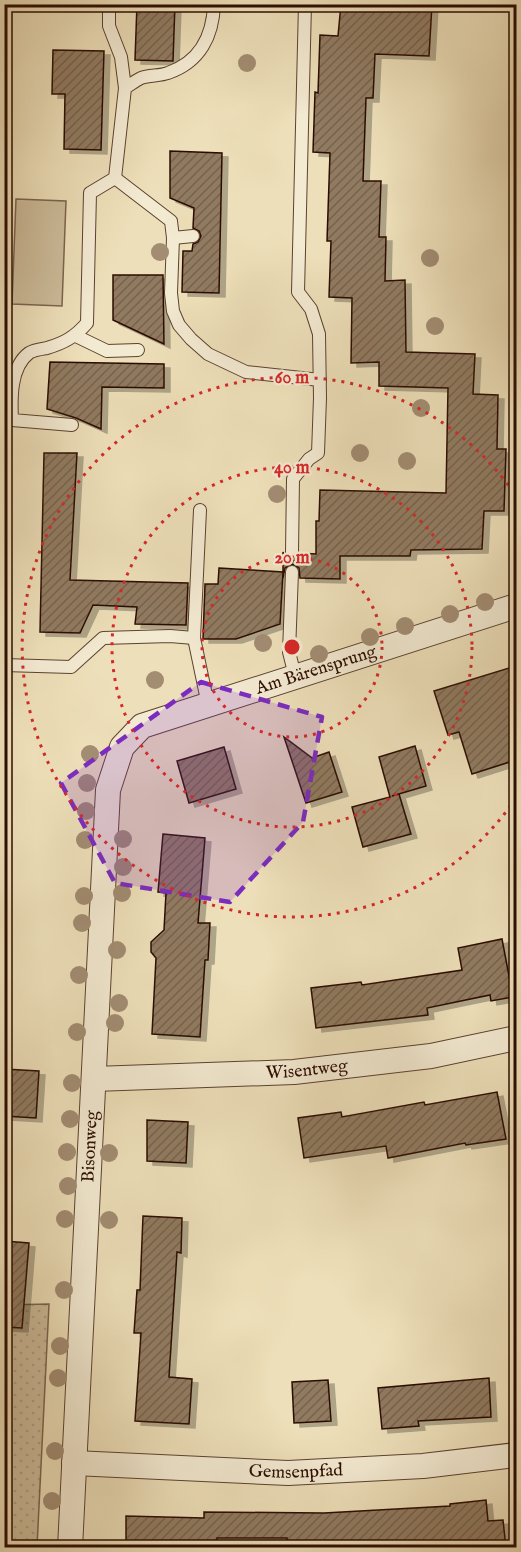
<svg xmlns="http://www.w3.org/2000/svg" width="521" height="1552" font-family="'IM FELL English',serif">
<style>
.park{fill:#ccbb9a;stroke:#7c644e;stroke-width:1.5}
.garden{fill:url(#garden-dots);stroke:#7c644e;stroke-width:1.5}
.building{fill:url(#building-hatch);stroke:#2c0c01;stroke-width:1.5;filter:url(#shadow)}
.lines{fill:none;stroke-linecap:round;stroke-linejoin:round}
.lane-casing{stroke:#5c412f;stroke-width:14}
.street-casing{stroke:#5c412f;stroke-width:26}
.lane{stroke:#f3ead2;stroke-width:12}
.street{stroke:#f3ead2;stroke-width:24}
.tree{fill:#a28c72}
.marked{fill:#7b2cbf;fill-opacity:0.2;stroke:#7b2cbf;stroke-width:4.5;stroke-dasharray:12 8;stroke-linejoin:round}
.ring{fill:none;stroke:#d62828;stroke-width:3;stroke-dasharray:3 6}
.labels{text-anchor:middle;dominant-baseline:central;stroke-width:4.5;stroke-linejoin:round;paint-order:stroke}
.street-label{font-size:18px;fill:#2c0c01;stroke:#f3ead2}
.centre{fill:#d62828;stroke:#f3ead2;stroke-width:3}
.ring-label{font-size:18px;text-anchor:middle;font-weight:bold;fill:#d62828;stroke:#f3ead2;stroke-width:4.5;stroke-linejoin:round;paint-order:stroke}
</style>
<defs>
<pattern id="garden-dots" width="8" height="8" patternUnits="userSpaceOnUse" patternTransform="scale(1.5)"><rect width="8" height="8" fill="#ccbb9a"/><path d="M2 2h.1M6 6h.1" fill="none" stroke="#afa083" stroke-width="1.8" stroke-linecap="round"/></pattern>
<pattern id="building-hatch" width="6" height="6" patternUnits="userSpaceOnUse" patternTransform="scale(1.5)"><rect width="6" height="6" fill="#907a61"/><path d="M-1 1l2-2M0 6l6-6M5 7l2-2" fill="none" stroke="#76624e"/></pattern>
<filter id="shadow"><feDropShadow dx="6" dy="4" stdDeviation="0" flood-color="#0004"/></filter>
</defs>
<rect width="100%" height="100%" fill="#eddfb9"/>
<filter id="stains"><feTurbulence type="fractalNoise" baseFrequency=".00333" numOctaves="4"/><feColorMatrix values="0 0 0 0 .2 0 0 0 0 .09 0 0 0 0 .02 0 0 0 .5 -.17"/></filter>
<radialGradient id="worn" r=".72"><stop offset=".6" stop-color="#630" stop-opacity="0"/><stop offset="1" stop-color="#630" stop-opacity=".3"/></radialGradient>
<!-- park -->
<polygon class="park" points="16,199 66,201 62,306 12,304"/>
<!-- garden -->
<polygon class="garden" points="49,1304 37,1547 5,1547 4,1305"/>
<!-- building -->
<g class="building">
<polygon points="137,4 175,4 173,61 135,60"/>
<polygon points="341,4 432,4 429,56 375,54 373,98 366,98 363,181 381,181 379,237 386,237 385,281 405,280 406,352 475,354 473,394 498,395 497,449 506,449 504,511 484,511 482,549 411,550 410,556 340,556 340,579 300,578 299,568 292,564 285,568 283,578 283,552 285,558 291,561 297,560 300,553 316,554 316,521 319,521 320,490 446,493 448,388 379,386 379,362 351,363 352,298 329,297 331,241 327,241 330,153 313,152 315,92 318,93 320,35 338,36"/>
<polygon points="53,50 104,51 101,150 64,149 65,94 52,94"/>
<polygon points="170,151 222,153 219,293 182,292 183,251 192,251 193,244 198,242 201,236 199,231 193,228 194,208 170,198"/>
<polygon points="113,275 163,275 164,344 113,320"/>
<polygon points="50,362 164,364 164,388 102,387 101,429 76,418 47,409"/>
<polygon points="44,453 77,453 70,580 188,583 186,625 135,624 137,607 93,605 80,633 40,632"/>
<polygon points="219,568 283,572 280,624 236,639 203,639 205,584 218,584"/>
<polygon points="516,666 516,760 472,774 459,732 448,735 434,691"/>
<polygon points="284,737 312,758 329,752 342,792 306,803"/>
<polygon points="415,746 426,786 392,796 399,794 411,834 363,847 352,807 390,797 379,757"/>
<polygon points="224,747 236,789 189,803 177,761"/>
<polygon points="163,834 205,838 198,923 210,923 208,960 205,960 200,1037 152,1034 156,958 151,952 151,942 164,930 166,893 158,892"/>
<polygon points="502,939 513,997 491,1001 490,995 427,1008 428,1015 316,1028 311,988 361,982 362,985 462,970 458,948"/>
<polygon points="4,1069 39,1071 36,1118 4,1116"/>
<polygon points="497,1092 506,1139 466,1145 465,1143 388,1158 386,1146 304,1158 298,1118 341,1112 342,1117 424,1102 425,1105"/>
<polygon points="147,1120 188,1122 186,1163 147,1161"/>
<polygon points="143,1216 182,1218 181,1253 177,1252 169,1377 192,1379 189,1424 135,1421 141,1333 134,1333 137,1290 140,1290"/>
<polygon points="4,1241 29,1243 22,1328 4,1327"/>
<polygon points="489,1378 491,1417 418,1421 419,1426 382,1429 378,1388"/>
<polygon points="328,1380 331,1421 294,1423 292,1382"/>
<polygon points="486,1500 488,1521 503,1520 506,1548 287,1548 287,1538 217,1538 217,1544 151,1543 151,1548 126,1548 126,1516 204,1518 204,1512 324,1513 450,1506 450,1504"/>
</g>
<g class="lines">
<defs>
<g id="lane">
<polyline points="109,4 109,26 121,57 125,88"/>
<polyline points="115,178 171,221 173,238 193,236"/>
<polyline points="173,238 171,293 173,311 179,325 191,339 208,354 246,372 320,380"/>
<polyline points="76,336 107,351 138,350"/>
<path d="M72,425L12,420C11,400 10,367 29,353C33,350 41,349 47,348C64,343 75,337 87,323L90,193L115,178L125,88C130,85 135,81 141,78C149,75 160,76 168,73C200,62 213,36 214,4"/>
<polyline points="200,510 194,638 208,705"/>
<polyline points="292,553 293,479 309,459 318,453 320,398 319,334 311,309 298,292 305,4"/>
<polyline points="292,572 289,652 295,676"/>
<polyline points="4,665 71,667 103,638 170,636 194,638"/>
</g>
<g id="street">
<path id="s1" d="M94,1079L294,1072L431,1056L516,1038"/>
<path id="s2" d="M74,1463L288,1473L423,1466L516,1455"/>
<path id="s3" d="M70,1548L108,790L122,747L142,726L516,606"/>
</g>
</defs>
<!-- lane casing -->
<use href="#lane" class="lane-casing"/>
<!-- street casing -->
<use href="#street" class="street-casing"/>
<!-- lane -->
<use href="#lane" class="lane"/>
<!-- street -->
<use href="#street" class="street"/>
</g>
<!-- trees -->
<g class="tree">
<circle cx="247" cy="63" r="9"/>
<circle cx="160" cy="252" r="9"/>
<circle cx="430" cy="258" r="9"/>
<circle cx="435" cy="326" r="9"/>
<circle cx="421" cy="408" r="9"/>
<circle cx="360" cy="453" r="9"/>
<circle cx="407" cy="461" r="9"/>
<circle cx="277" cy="494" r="9"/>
<circle cx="485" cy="602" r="9"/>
<circle cx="450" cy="614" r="9"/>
<circle cx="405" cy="626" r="9"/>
<circle cx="370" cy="637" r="9"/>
<circle cx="263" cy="643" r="9"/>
<circle cx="319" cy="654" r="9"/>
<circle cx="155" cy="680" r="9"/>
<circle cx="90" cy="754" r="9"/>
<circle cx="87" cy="783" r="9"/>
<circle cx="86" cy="811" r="9"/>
<circle cx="123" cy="839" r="9"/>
<circle cx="85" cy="840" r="9"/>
<circle cx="123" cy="867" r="9"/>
<circle cx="122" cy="893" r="9"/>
<circle cx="84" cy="896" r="9"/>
<circle cx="82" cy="923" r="9"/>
<circle cx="117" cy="950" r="9"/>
<circle cx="79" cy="975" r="9"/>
<circle cx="119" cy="1003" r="9"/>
<circle cx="115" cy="1023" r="9"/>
<circle cx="77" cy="1032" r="9"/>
<circle cx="72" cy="1083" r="9"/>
<circle cx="70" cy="1119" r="9"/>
<circle cx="67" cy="1152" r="9"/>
<circle cx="109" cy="1153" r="9"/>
<circle cx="68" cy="1186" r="9"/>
<circle cx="65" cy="1219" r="9"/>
<circle cx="109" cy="1220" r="9"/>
<circle cx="64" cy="1290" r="9"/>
<circle cx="60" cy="1346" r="9"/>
<circle cx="58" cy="1378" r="9"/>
<circle cx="55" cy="1451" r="9"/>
<circle cx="52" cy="1501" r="9"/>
</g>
<!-- marked area -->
<path class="marked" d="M201,682L322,717L303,822L230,902L115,883L61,783Z"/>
<!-- distance rings -->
<g class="ring">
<circle cx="292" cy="647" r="90"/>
<circle cx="292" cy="647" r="180"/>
<path d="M516 798A270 270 0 1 1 516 496"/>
</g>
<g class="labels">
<!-- street labels -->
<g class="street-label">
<text stroke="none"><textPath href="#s3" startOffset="1016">Am Bärensprung</textPath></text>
<text stroke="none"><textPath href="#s1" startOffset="213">Wisentweg</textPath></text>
<text stroke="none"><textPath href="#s3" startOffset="402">Bisonweg</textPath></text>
<text stroke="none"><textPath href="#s2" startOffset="222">Gemsenpfad</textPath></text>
</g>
</g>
<circle cx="292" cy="647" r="9" class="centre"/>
<g class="ring-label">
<text x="292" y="383">60 m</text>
<text x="292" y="473">40 m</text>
<text x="292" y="563">20 m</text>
</g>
<!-- margin -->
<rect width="521" height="1552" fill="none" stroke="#eddfb9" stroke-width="24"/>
<rect x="6" y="6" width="509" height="1540" fill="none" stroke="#2c0c01" stroke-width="3"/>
<rect x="12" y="12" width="497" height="1528" fill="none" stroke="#2c0c01" stroke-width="1.5"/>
<rect width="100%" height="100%" filter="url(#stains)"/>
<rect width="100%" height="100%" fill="url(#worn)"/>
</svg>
